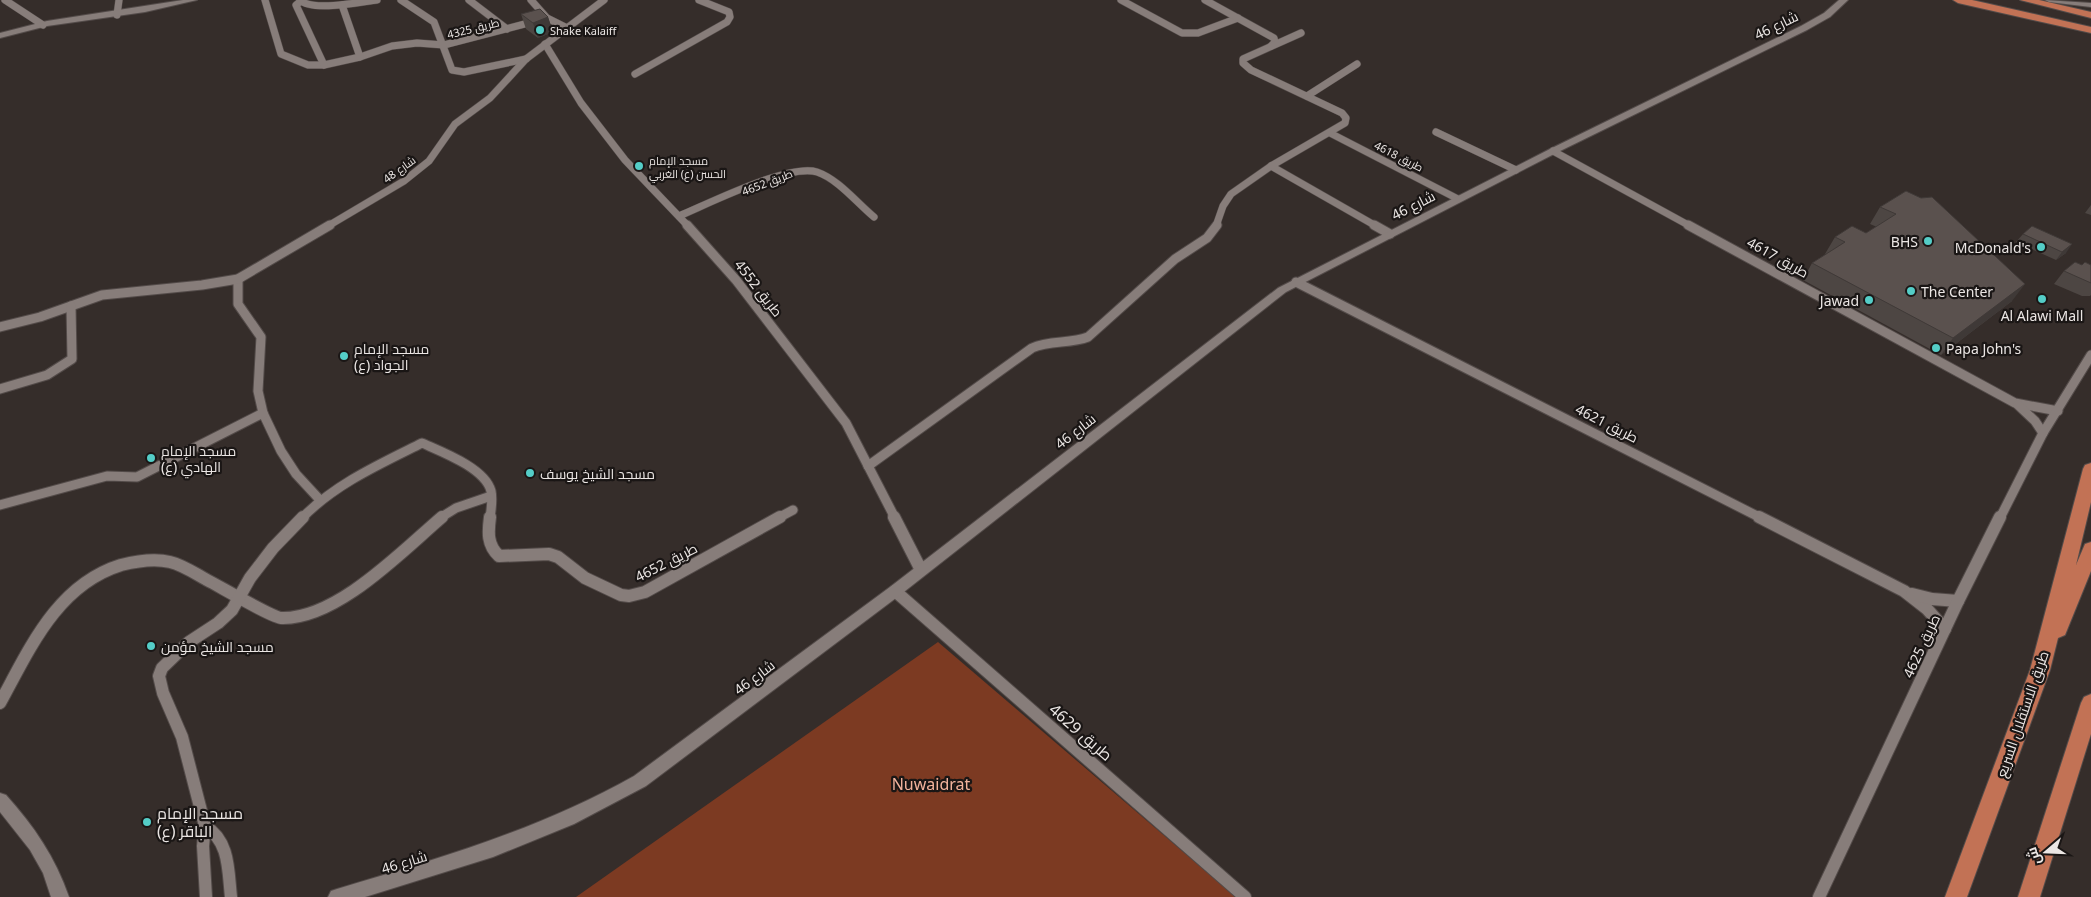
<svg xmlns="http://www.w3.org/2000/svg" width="2091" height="897" font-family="'Noto Sans',Cairo,sans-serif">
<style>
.green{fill:#7c3a22}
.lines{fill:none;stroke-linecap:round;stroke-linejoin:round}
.minor-far2-casing{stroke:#534b49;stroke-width:8}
.minor-far1-casing{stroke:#534b49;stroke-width:11}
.minor-casing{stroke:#534b49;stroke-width:14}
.tertiary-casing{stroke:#534b49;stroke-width:2}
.primary-casing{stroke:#534b49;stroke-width:2}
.minor-far2{stroke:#877d7a;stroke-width:7}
.minor-far1{stroke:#877d7a;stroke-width:9}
.minor{stroke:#877d7a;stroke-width:12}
.tertiary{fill:#877d7a;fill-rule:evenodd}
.primary{fill:#c27255;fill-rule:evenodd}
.wall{fill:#4d4643}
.shaded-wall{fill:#3f3937}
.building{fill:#5a514e;stroke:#3f3937}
.poi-dot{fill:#54cdc7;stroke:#1a1615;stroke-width:2}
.labels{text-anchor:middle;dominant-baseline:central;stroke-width:4.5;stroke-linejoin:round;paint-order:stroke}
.far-street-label{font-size:11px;fill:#ebe6e4;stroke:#1a1615}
.far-poi-label{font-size:11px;fill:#ebe6e4;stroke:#1a1615;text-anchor:start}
.street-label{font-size:14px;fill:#ebe6e4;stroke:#1a1615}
.poi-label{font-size:14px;fill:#ebe6e4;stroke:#1a1615;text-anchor:start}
.near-street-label{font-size:16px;fill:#ebe6e4;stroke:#1a1615}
.near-park-label{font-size:16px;fill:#f3b39c;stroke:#1a1615}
.near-poi-label{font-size:16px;fill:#ebe6e4;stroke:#1a1615;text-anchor:start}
</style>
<rect width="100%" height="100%" fill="#352d2a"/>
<!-- green -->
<polygon class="green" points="938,642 1236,897 576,897"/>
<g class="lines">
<defs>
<g id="minor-far2">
<polyline points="5,0 43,25"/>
<polyline points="265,0 281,54 308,65 324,65 360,57 392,46 417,43 444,45 536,21"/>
<path d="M300,0C312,12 360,2 377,0"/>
<polyline points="401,0 434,22 452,70 464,72 526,59"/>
<polyline points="469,0 507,29"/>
<polyline points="531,0 547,18 567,28"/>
<polyline points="1121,0 1182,33 1198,33 1238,18"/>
<polyline points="1205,0 1274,38 1275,42 1271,46"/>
<polyline points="301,1 296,5 324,65"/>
<polyline points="342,5 360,57"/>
<polyline points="117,15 119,0"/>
<polyline points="545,44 581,103 625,160 688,226"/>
<polyline points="635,74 727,22 730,17 729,12 699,0"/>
<polyline points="1307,96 1357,64"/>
<polyline points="1436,132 1516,170"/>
<polyline points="1330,133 1458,199"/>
<polyline points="1553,151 1690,226"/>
<polyline points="1271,166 1376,226"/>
<path d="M679,216C708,204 789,163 817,172C838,179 857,203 874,217"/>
<polyline points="328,226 404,181 429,161 455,124 490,98 526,59 604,0"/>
<polyline points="1216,226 1223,206 1231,194 1271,166 1345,123 1346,118 1342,113 1251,70 1243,63 1243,59 1301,33"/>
</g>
<g id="minor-far1">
<polyline points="687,225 736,280 846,423 895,518"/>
<polyline points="1374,225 1390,234"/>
<polyline points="1688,225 2015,403 2058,411"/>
<polyline points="238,279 238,304 261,337 258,391 263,413 281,451 296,474 320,500"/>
<polyline points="1296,282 1761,518"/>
<polyline points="0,327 40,317 102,295 202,285 238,279 330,225"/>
<polyline points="0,389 47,375 72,359 71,306"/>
<polyline points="2018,405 2035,421 2043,433"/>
<path d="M868,466L1032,348C1050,340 1070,344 1088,337L1175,259L1207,238L1217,225"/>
<polyline points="0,505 107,476 137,477 263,413"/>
<path d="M302,518C335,484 380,464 422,443C442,452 485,468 491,491C493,500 491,510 490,518"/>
<polyline points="440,518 456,508 491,496"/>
<polyline points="778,518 793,510"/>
<polyline points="2000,518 2043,433 2091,355"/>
</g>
<g id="minor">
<path d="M490,517C488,532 487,545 499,556L549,554L558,557L585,578L621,595L629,596L645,592L780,517"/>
<polyline points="894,517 921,570"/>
<polyline points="1759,517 1904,591 1927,609 1945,629"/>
<polyline points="895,591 1245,897"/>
<polyline points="1912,594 1932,599 1958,601"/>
<path d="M0,703C30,648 57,585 121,565C137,561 154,558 170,562C183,565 196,574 207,580C219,586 273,618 282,618C337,619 401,552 442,517"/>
<path d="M205,826C230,841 228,871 231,897"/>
<polyline points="206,897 203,846 205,826 182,737 163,693 159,676 162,668 189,642 218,623 232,610 250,578 273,548 303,517"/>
<polyline points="1819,897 1958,601 2000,517"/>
</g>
<g id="tertiary">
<polygon points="183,0 197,0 145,12 47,26 0,38 0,33 47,21"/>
<path d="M1839,0H1848L1830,17L1807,30L1556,153L1286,292L900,595L646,786L574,824L493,857L365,897H328L331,891L337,889C441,858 540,829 634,776L890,587L1278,288L1550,149L1801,26L1824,13Z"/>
<polygon points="2045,0 2091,3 2091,7 2049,2"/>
<path d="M0,793L6,795C34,826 55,857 69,897H51L43,873L30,850L0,812Z"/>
</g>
<g id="primary">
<polygon points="1953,0 1972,0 2091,27 2091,33 1958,3"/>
<polygon points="2020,0 2039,0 2091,12 2091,18"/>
<polygon points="2091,463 2091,502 2076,565 2085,544 2091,542 2091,571 2065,635 2058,638 2050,670 1967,897 1945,897 2030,670 2083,469 2085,465"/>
<polygon points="2091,694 2091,734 2040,897 2018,897 2081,703 2084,697"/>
</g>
</defs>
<!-- minor-far2 casing -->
<use href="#minor-far2" class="minor-far2-casing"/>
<!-- minor-far1 casing -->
<use href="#minor-far1" class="minor-far1-casing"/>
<!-- minor casing -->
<use href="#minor" class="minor-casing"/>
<!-- tertiary casing -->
<use href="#tertiary" class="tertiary-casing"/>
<!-- primary casing -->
<use href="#primary" class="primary-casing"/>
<!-- minor-far2 -->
<use href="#minor-far2" class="minor-far2"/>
<!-- minor-far1 -->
<use href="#minor-far1" class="minor-far1"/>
<!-- minor -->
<use href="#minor" class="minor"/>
<!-- tertiary -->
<use href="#tertiary" class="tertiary"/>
<!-- primary -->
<use href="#primary" class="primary"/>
</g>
<!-- wall -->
<g class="wall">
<polygon points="521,14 548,17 553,32 538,38 526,29"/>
<polygon points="1906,191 2012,301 1941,355 1803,280 1812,263 1826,254 1825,254 1835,237 1866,233 1877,227 1870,224 1880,207"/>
<polygon points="2091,205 2091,215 2085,213"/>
<polygon points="2023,234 2066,253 2056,260 2016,242"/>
<polygon points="2082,265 2091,265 2091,295 2090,296 2082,296 2054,284 2064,271"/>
</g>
<!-- shaded-wall -->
<g class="shaded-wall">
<polygon points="548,17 553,32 538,38 533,23"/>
<polygon points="2072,244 2066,253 2056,260 2062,252"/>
<polygon points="2025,284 2012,301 1941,355 1953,338"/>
</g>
<!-- building -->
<g class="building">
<polygon points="540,9 548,17 533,23 521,14"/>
<polygon points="1906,191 1921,198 1932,197 2025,284 1953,338 1812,263 1845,242 1835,237 1852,226 1866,233 1896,214 1880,207"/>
<polygon points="2032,226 2072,244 2062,252 2023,234"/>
<polygon points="2075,262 2082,265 2085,262 2091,265 2091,283 2064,271"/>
</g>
<!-- markers -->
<g class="poi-dot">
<circle cx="540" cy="30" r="5"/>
<circle cx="639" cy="166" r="5"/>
<circle cx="1928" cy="241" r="5"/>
<circle cx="2041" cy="247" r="5"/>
<circle cx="1911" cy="291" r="5"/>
<circle cx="2042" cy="299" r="5"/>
<circle cx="1869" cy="300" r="5"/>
<circle cx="1936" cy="348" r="5"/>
<circle cx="344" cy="356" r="5"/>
<circle cx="151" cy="458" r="5"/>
<circle cx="530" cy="473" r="5"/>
<circle cx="151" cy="646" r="5"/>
<circle cx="147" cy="822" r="5"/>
</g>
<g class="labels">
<!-- far-street labels -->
<g class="far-street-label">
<text transform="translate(473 28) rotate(-14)">طريق 4325</text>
<text transform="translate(1399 156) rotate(27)">طريق 4618</text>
<text transform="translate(399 169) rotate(-36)">شارع 48</text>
<text transform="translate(767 182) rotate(-21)">طريق 4652</text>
</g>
<!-- far-poi labels -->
<g class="far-poi-label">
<text x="550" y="30">Shake Kalaiff</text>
<text x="649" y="160">مسجد الإمام<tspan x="649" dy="13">الحسن (ع) الغربي</tspan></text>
</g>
<!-- street labels -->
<g class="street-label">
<text transform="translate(1776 25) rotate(-26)">شارع 46</text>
<text transform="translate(1413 205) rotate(-27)">شارع 46</text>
<text transform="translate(1778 257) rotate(29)">طريق 4617</text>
<text transform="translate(759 288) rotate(52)">طريق 4552</text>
<text transform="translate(1607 423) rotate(27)">طريق 4621</text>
<text transform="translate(1075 431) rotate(-38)">شارع 46</text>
<text transform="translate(666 562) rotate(-27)">طريق 4652</text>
<text transform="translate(1921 646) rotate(-65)">طريق 4625</text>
<text transform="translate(754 677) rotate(-37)">شارع 46</text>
<text transform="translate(2022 714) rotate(-71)">طريق الاستقلال السريع</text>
<text transform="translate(404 862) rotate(-17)">شارع 46</text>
</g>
<!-- poi labels -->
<g class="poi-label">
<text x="1918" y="241" text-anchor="end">BHS</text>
<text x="2031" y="247" text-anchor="end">McDonald's</text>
<text x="1921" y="291">The Center</text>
<text x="1859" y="300" text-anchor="end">Jawad</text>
<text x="2042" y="315" text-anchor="middle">Al Alawi Mall</text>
<text x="354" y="348">مسجد الإمام<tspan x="354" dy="16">الجواد (ع)</tspan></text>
<text x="1946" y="348">Papa John's</text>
<text x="161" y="450">مسجد الإمام<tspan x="161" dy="16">الهادي (ع)</tspan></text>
<text x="540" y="473">مسجد الشيخ يوسف</text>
<text x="161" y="646">مسجد الشيخ مؤمن</text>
</g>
<!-- near-street labels -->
<g class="near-street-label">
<text transform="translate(1081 732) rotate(41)">طريق 4629</text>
</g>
<!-- near-park labels -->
<g class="near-park-label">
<text x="931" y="784">Nuwaidrat</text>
</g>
<!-- near-poi labels -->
<g class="near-poi-label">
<text x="157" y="813">مسجد الإمام<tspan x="157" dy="18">الباقر (ع)</tspan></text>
</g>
</g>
<!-- north arrow -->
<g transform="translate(2046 852) rotate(251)" stroke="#1a1615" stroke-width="4" paint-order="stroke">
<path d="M0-4L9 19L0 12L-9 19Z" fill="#ebe6e4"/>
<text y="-8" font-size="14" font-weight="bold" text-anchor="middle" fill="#ebe6e4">ش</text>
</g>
</svg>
